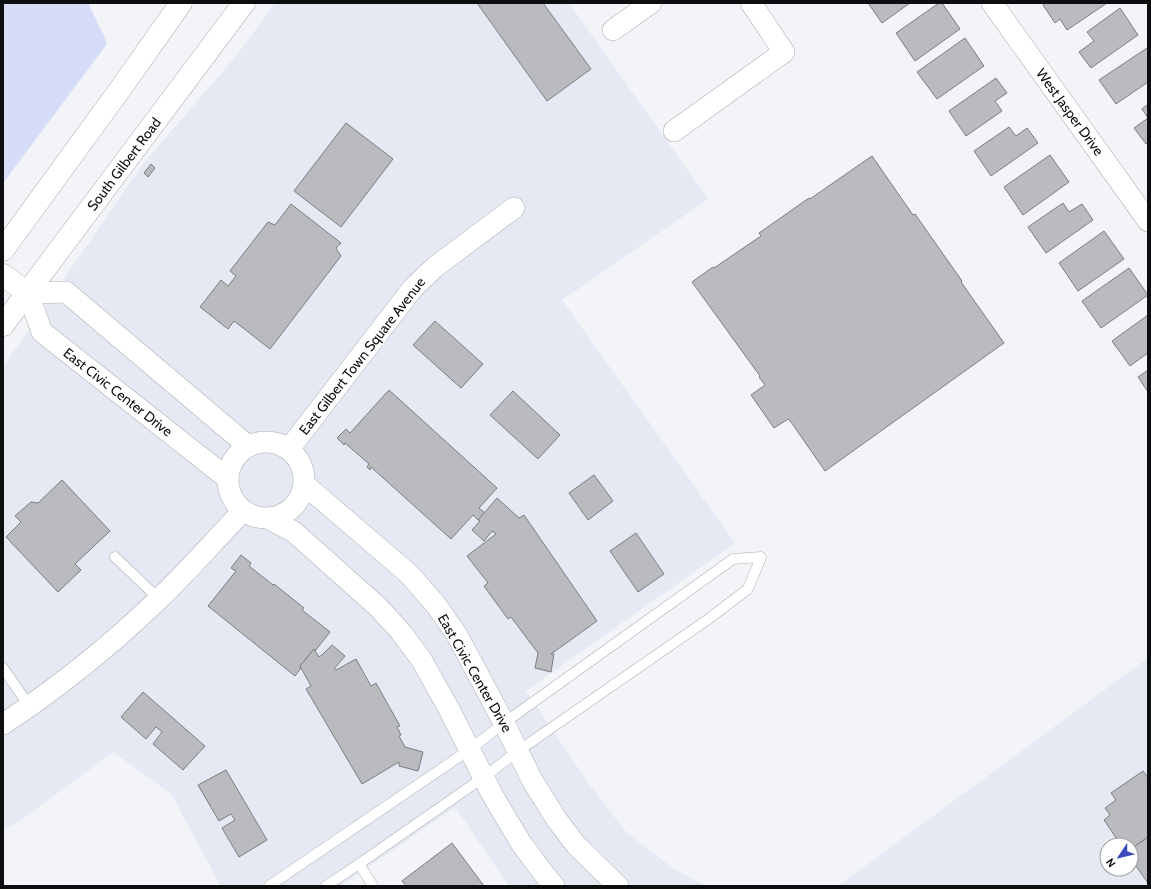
<svg xmlns="http://www.w3.org/2000/svg" width="1151" height="889" font-family="Cabin,sans-serif">
<style>
.built{fill:#e5e9f4;fill-rule:evenodd}
.green{fill:#d4dcf7}
.building{fill:#b9bbbe;stroke:#7c7d81}
.lines{fill:none;stroke-linecap:round;stroke-linejoin:round}
.service-casing{stroke:#aeafb3;stroke-width:11}
.minor-casing{stroke:#aeafb3;stroke-width:22}
.tertiary-casing{stroke:#aeafb3;stroke-width:23}
.primary-casing{stroke:#aeafb3;stroke-width:23}
.service{stroke:#fff;stroke-width:10}
.minor{stroke:#fff;stroke-width:21}
.tertiary{stroke:#fff;stroke-width:22}
.primary{stroke:#fff;stroke-width:22}
.labels{text-anchor:middle;dominant-baseline:central;stroke-width:3;stroke-linejoin:round;paint-order:stroke}
.street-label{font-size:14px;fill:#0d0e0f;stroke:#fff}
</style>
<rect width="100%" height="100%" fill="#f3f4f8"/>
<!-- built -->
<g class="built">
<polygon points="275,3 569,3 708,199 562,300 735,543 526,691 589,784 627,833 674,869 706,886 509,886 455,807 341,886 221,886 171,794 113,752 24,818 3,830 3,367 143,164 237,55"/>
<path d="M1148,658V886H838ZM1107,845H1131V869H1107Z"/>
</g>
<!-- green -->
<polygon class="green" points="3,3 88,3 104,36 107,44 3,183"/>
<!-- building -->
<g class="building">
<polygon points="477,3 543,3 591,69 547,101"/>
<polygon points="868,3 910,3 882,23"/>
<polygon points="939,3 942,3 960,29 915,61 896,33"/>
<polygon points="1046,3 1107,3 1067,30 1060,19 1055,23 1043,5"/>
<polygon points="1120,8 1138,35 1091,68 1079,52 1094,41 1087,32"/>
<polygon points="965,38 984,66 937,99 917,72"/>
<polygon points="1147,48 1148,49 1148,82 1116,104 1099,80"/>
<polygon points="996,78 1007,93 995,101 1002,111 966,136 949,111"/>
<polygon points="1148,104 1148,118 1142,109"/>
<polygon points="1148,118 1148,143 1146,144 1134,128"/>
<polygon points="346,123 393,159 341,227 294,191"/>
<polygon points="1009,127 1016,136 1027,128 1038,143 991,176 974,151"/>
<polygon points="1050,155 1069,182 1023,215 1004,187"/>
<polygon points="872,156 913,215 915,214 962,281 961,282 1004,343 825,471 791,422 788,419 774,428 751,395 765,385 759,377 760,376 692,282 713,267 714,268 761,236 759,233 809,198 810,199"/>
<polygon points="151,164 155,168 148,177 144,173"/>
<polygon points="1063,203 1069,212 1082,204 1093,220 1046,253 1028,227"/>
<polygon points="291,204 341,243 336,248 341,256 270,349 234,321 228,329 200,307 221,280 228,286 236,276 230,271 268,222 275,225"/>
<polygon points="1104,231 1124,259 1078,291 1059,263"/>
<polygon points="1129,268 1148,295 1101,328 1082,301"/>
<polygon points="1148,315 1148,353 1130,366 1112,341"/>
<polygon points="435,321 483,364 461,388 413,345"/>
<polygon points="1148,370 1148,392 1138,377"/>
<polygon points="389,390 497,488 479,508 485,513 478,520 473,515 451,539 371,467 370,470 367,467 369,464 345,443 344,445 337,438 346,429 350,433"/>
<polygon points="513,391 560,435 538,459 490,415"/>
<polygon points="594,475 613,501 588,520 569,493"/>
<polygon points="62,480 110,531 75,564 81,570 58,592 6,537 21,522 15,516 31,502 38,503"/>
<polygon points="497,498 519,518 524,515 597,621 551,654 554,654 551,672 535,668 538,653 511,617 508,619 484,586 488,583 467,556 496,534 492,531 484,541 472,530 480,521 478,520"/>
<polygon points="636,533 664,574 638,592 610,551"/>
<polygon points="241,555 251,563 249,566 273,585 274,584 304,608 302,610 330,632 315,651 314,649 300,666 301,668 295,676 208,606 236,571 231,568"/>
<polygon points="332,645 345,656 334,669 336,670 356,659 371,686 376,683 400,726 397,727 401,735 399,736 405,747 423,752 418,771 399,766 399,762 362,784 306,689 311,686 300,666 314,649 319,657 323,654"/>
<polygon points="143,692 205,746 183,770 153,744 162,732 156,727 146,739 121,717"/>
<polygon points="226,770 267,840 239,857 222,828 235,820 231,814 219,821 198,785"/>
<polygon points="1143,771 1148,778 1148,837 1131,849 1131,845 1121,845 1104,820 1110,815 1105,808 1116,800 1111,793"/>
<polygon points="1148,837 1148,883 1131,859 1131,849"/>
<polygon points="452,843 484,886 406,886 402,881"/>
</g>
<g class="lines">
<defs>
<g id="service">
<polyline points="115,557 159,599"/>
<polyline points="3,668 30,707"/>
<polyline points="359,864 373,886"/>
<polyline points="269,886 469,750 504,723 733,559 761,557 748,589 707,620 518,751 484,777 359,864 326,886"/>
</g>
<g id="minor">
<polyline points="992,3 1148,221"/>
<polyline points="613,30 651,3"/>
<polyline points="674,131 784,52 751,3"/>
<circle cx="266" cy="480" r="38"/>
<polyline points="289,449 413,288 435,267 514,208"/>
<polyline points="227,478 42,332 28,293 66,292 248,446"/>
<polyline points="304,484 409,574 436,605 457,635 504,723 532,780 557,820 576,845 618,886"/>
<polyline points="270,519 294,532 378,607 401,632 421,659 450,711 493,796 521,843 544,874 554,886"/>
<path d="M3,724C58,688 111,645 159,599C188,571 215,540 243,511"/>
</g>
<polyline id="tertiary" points="3,275 28,293"/>
<g id="primary">
<polyline points="3,250 121,88 181,3"/>
<polyline points="3,325 244,3"/>
</g>
</defs>
<!-- service casing -->
<use href="#service" class="service-casing"/>
<!-- minor casing -->
<use href="#minor" class="minor-casing"/>
<!-- tertiary casing -->
<use href="#tertiary" class="tertiary-casing"/>
<!-- primary casing -->
<use href="#primary" class="primary-casing"/>
<!-- service -->
<use href="#service" class="service"/>
<!-- minor -->
<use href="#minor" class="minor"/>
<!-- tertiary -->
<use href="#tertiary" class="tertiary"/>
<!-- primary -->
<use href="#primary" class="primary"/>
</g>
<g class="labels">
<!-- street labels -->
<g class="street-label">
<text transform="translate(1070 112) rotate(54)">West Jasper Drive</text>
<text transform="translate(124 164) rotate(-53)">South Gilbert Road</text>
<text transform="translate(362 356) rotate(-52)">East Gilbert Town Square Avenue</text>
<text transform="translate(118 392) rotate(38)">East Civic Center Drive</text>
<text transform="translate(475 673) rotate(60)">East Civic Center Drive</text>
</g>
</g>
<!-- border -->
<rect width="1151" height="889" fill="none" stroke="#0d0e0f" stroke-width="8"/>
<!-- north arrow -->
<g transform="translate(1119 857) rotate(235)"><circle r="19" fill="#ffffff" stroke="#9e9f9f"/>
<path d="M0-3L7 15L0 10L-7 15Z" fill="#3b49bc"/>
<text y="-6" font-size="11" font-weight="bold" text-anchor="middle" fill="#0d0e0f">N</text>
</g>
</svg>
